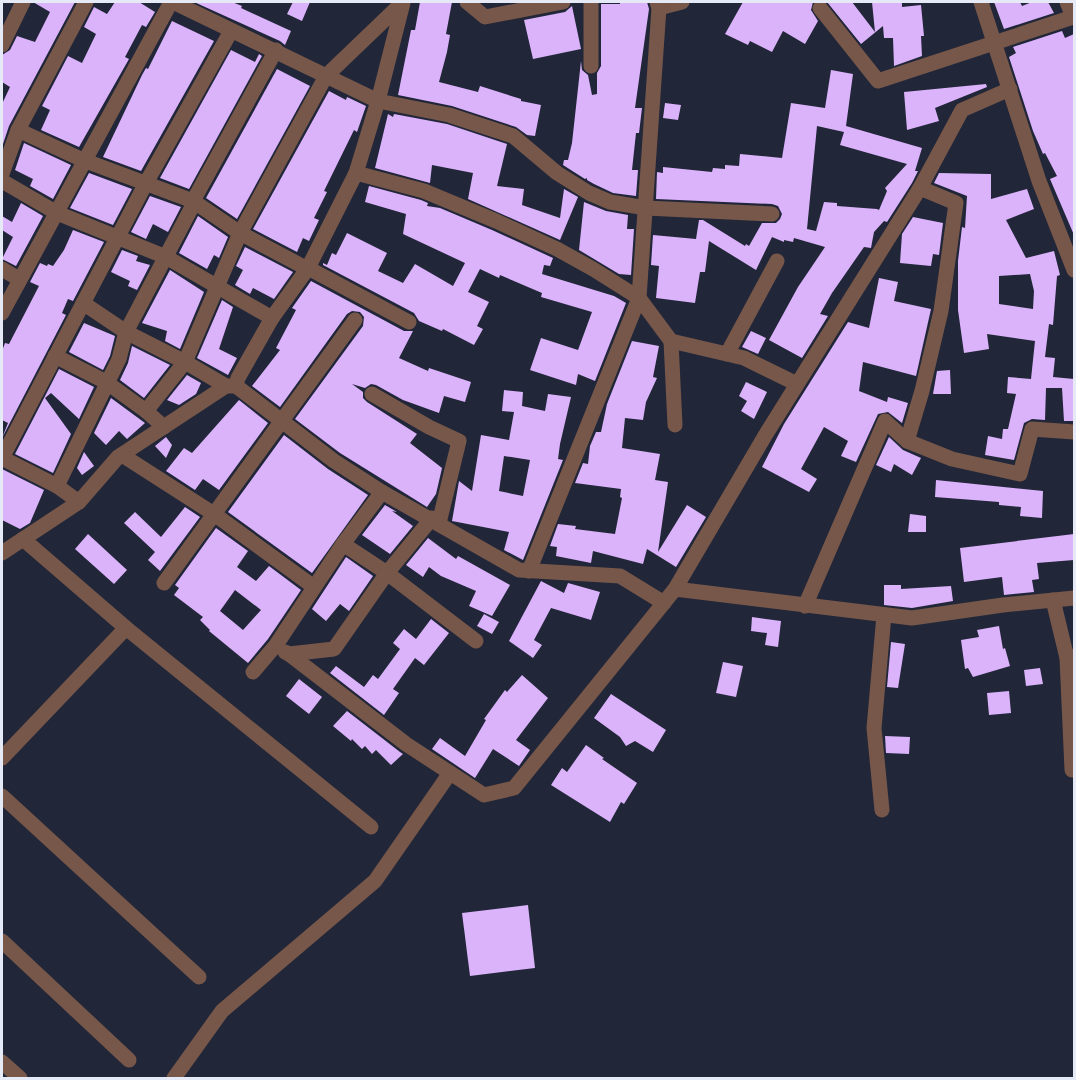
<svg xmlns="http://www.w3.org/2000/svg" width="1076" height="1080" font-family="'Open Sans',sans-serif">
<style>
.building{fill:#dbb3fb;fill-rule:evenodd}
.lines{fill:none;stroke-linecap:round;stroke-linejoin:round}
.minor{stroke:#775749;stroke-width:15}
</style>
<rect width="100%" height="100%" fill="#212639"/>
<!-- building -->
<g class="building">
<polygon points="33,2 75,2 9,126 2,147 2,104 10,87 2,82 2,55 10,50 17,36 35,42 50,12"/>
<polygon points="115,2 139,2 155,12 146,27 142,25 125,57 129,59 79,147 41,130 50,110 42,106 68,56 82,63 96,34 84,27 94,7 107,14"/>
<polygon points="194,2 232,2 242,6 241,8 291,31 285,45 280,41"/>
<polygon points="293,2 310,2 302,21 287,14"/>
<polygon points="420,2 452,2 446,34 450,35 447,52 439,82 478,92 480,86 521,99 521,101 541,105 535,136 527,135 516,127 452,106 398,95 411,30 415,30"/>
<polygon points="620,2 647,2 649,9 635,108 642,108 639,133 636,133 632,170 638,170 636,196 613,193 594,184 587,180 587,178 585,179 563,165 564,160 568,160 572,143 581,61 582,70 588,75 592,95 597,94 597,73 601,66 601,4 620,4"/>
<polygon points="743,2 813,2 811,10 818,21 805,44 783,31 772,52 750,41 748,45 725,34"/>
<polygon points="827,2 852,2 875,32 872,2 902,2 902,7 921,5 924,36 921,36 922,56 894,66 893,38 884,38 883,26 861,44"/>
<polygon points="994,2 1020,2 1022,6 1032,2 1048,2 1054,13 1004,29"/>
<polygon points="572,6 581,49 533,59 524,20 565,12"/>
<polygon points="172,21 214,41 141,171 103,157 142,75 146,68 148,69"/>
<polygon points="1062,31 1065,38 1074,34 1074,235 1050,179 1057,176 1045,153 1043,154 1033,131 1009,57 1016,53 1013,47"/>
<polygon points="231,50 255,62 259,54 262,56 189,189 160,178"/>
<polygon points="277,69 310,86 237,219 206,198"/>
<path d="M831,70L853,74L846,126L922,148L915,171H918L912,183L887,222L884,221L874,232L871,248L864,247L832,293L820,314L828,316L802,358L769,340L798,287L825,247L794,238L793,242L784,240V242L772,237L756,270L709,241L705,272H700L695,303L656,298L659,266L651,265L653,235L696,239L699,220H703L745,246L746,244L749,246L762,223H776L780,219L782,214L778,206L772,204L656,199L657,172L663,173V167L712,172L713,168L725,169V165L739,166L740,154L782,158L791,103L825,108ZM817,126L844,132L840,145L907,164L885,188L887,191L879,210L877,209L837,206V203L824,202L816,231L807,229Z"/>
<polygon points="986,84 987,87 935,108 939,121 907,130 904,92"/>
<polygon points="329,91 346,100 347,97 366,106 357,132 354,130 324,191 327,192 314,218 319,220 309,241 303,238 297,252 253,229"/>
<polygon points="665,103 681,105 678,120 663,118"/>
<polygon points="388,114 393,117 394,114 447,124 507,144 497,186 524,189 522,205 560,218 564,189 578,197 560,240 468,199 473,173 432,165 430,183 375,168"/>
<polygon points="24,143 71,165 53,199 30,186 33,179 15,170"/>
<polygon points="89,173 132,189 113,225 70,208"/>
<path d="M939,173L991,174V199L1027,189L1034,209L1006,220L1026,258L1054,251L1060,275L1057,276L1053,325L1049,324L1045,357L1055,358L1053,377L1074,379V421H1064L1062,388H1046L1045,420L1032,419L1024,423L1014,460L985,455L988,436L1002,439L1003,429H1008L1016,394L1007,393L1008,377L1031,379L1035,341L987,334L989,349L964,353L958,310V261L962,227L965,228L967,196L934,183ZM1030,274L1034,291L1033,309L999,304V276Z"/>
<polygon points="369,186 421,200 428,203 427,206 440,208 492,230 553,258 550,266 544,265 542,274 614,296 626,303 595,381 578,374 576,385 530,370 541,338 578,350 592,312 541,297 542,293 500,275 499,278 480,269 468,292 489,302 477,326 483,329 474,345 443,329 442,331 419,321 414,313 323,265 323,263 327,265 332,253 336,255 347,233 387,253 378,271 403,283 415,264 453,286 465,263 403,234 406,214 365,202"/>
<polygon points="150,196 181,207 168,232 153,224 146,239 131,232"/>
<polygon points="584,202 606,211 628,215 627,229 634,229 631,275 619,274 579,250"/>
<polygon points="21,203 43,216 16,266 2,259 13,237 2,230 2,216 12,222"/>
<polygon points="198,216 228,237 219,258 214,255 207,269 179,253"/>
<polygon points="913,217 943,223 939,255 933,254 931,266 900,263 902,234"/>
<polygon points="73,230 104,242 73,301 68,299 62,313 66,315 2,438 8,423 2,420 2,351 5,343 9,344 39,286 30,282 40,263 47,266 48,264 53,266 64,250"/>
<polygon points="245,247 293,272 274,299 253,288 250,294 235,285 243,270 236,266"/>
<polygon points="122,250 138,256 136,261 150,265 137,290 128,286 130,281 111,272"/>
<polygon points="170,270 204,292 180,349 165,341 167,331 142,323"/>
<polygon points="879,278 898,282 894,301 931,309 916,376 863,362 859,391 887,402 888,397 908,403 902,423 888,412 878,414 856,462 841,456 848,441 824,427 801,469 817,479 809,492 762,467 784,424 848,322 869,328"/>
<polygon points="311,281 404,331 413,331 399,358 428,371 429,368 471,382 465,402 444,396 439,413 403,400 376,385 371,384 365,388 352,384 363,392 363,398 367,402 417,434 410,443 442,468 436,494 427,507 340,453 295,419 363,326 364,317 360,312 352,311 347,314 280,407 252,386 280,350 276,348 296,310 292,308"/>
<polygon points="222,300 233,307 219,349 237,358 228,375 197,358"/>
<polygon points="84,323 115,336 110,356 103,370 69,352"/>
<polygon points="751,331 766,338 758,354 742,347"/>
<polygon points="632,341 659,346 653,377 657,378 646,402 643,420 625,418 622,448 660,454 655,480 668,482 658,552 687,505 706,517 676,567 647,549 643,564 593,551 591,563 556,556 557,547 550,546 558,524 576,526 575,529 615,534 622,498 620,497 621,489 575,483 583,463 588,464 590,446 596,432 601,432 607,404"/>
<polygon points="132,346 170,365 144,398 120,380 128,363"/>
<polygon points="59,369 94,387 79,419 51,393 45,398 71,434 53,473 15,454"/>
<polygon points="950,370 951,394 933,394 937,371"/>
<polygon points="187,375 201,383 196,394 179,405 167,400"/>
<polygon points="746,382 767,392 754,419 741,411 747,401 739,396"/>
<path d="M504,390L523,392L522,406L545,411L548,394L571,397L560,444L558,459L563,460L523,560L504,550L509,532L452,521L459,481L472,491L481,435L509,440L514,412L502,411ZM504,456L530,460L523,496L499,491Z"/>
<polygon points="111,398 145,423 127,439 119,431 106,445 94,433"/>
<polygon points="239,400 268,423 219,490 203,479 195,490 166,471 184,448 192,453"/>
<polygon points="284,435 328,469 368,495 312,573 228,512"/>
<polygon points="166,437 172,445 166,458 155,446"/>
<polygon points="889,437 903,450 921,458 912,475 894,464 891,472 876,465"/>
<polygon points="84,452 94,466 82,475 77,468"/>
<polygon points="2,469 44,490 30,523 20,529 2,520"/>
<polygon points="936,480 1043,491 1042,518 1020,516 1021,507 999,505 999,502 935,497"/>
<polygon points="385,505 397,512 392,511 413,526 390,554 362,535"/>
<polygon points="185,507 200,517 160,571 148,560 155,552 124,523 135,512 161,537"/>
<polygon points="910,514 926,516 926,532 908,532"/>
<path d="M216,528L248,551L237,567L256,581L269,566L301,590L268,639L248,663L209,631L210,630L200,620L203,617L174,595L179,588L175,585ZM235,590L261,610L243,630L220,611Z"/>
<polygon points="88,534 127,570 114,584 75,549"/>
<polygon points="1074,534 1074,560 1037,563 1039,579 1032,580 1034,592 1004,595 1002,577 964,582 960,548"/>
<polygon points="428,538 456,559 458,556 510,585 492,616 469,606 476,591 441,576 429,567 423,577 406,565"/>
<polygon points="346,557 373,576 349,611 340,604 326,621 312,609"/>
<polygon points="541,581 564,593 568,583 600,592 591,620 551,608 534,640 542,645 533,658 509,641"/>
<polygon points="884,585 901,585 901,589 951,586 953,601 912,608 884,605"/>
<polygon points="484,614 499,622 492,634 477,626"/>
<polygon points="752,617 781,621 778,647 765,645 767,633 751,631"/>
<polygon points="431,619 449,633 424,665 415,658 393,689 399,693 384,715 330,673 336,666 364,687 373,675 378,679 400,649 393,643 404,629 416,639"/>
<polygon points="999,626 1003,649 1005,648 1010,666 973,677 968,668 965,669 961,640 979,637 977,630"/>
<polygon points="891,642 905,644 898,688 887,687"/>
<polygon points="723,662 743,666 736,697 716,693"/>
<polygon points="1040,668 1043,684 1026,686 1024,670"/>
<polygon points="522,675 548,698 516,740 530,750 519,766 493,749 475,778 432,749 440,738 465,756 486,720 484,719 505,690 507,692"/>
<polygon points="299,679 322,697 309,714 286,696"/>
<polygon points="1009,691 1011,713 989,715 987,693"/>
<polygon points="611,694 666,730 653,752 635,741 626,746 620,737 594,718"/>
<polygon points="347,711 400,752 403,754 391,765 376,750 372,754 365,746 362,749 352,739 351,741 333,726"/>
<polygon points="885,736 910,737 909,754 886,753"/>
<polygon points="586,745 604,758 602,759 637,783 624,804 621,802 610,822 551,785 562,768 567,772"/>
<polygon points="528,905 535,968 470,976 462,913"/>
</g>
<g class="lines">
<!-- minor -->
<g class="minor">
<polyline points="467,2 485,17 563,2"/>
<polyline points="591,2 591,66"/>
<polyline points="657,2 659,8 682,2"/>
<polyline points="981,2 1039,181 1074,270"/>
<polyline points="403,3 378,101 449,115 513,136 557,173 589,193 610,202 646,208 772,214"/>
<polyline points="659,8 639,298 671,341 744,358 797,384"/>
<polyline points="820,8 878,81 1073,17 1067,2"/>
<polyline points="2,45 23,2"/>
<polyline points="18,130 83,160 193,201 240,233 302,266"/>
<polyline points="356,173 424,191 496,221 557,249 593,269 639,298 529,571"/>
<polyline points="2,174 18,130 86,2"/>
<polyline points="2,181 57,213 166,257 272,318"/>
<polyline points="308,268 409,322"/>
<polyline points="2,269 19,279"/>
<polyline points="83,303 126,332 185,362 226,386"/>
<polyline points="2,313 171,2"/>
<polyline points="671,341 675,425"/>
<polyline points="727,354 777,261"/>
<polyline points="55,356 106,382 146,411"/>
<polyline points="236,386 334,461 382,492 343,544 276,645 253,672"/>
<polyline points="372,394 429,427 459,441 439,523"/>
<polyline points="164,427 146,411 185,362 240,233 326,76 401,4"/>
<polyline points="907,441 922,391 941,311 956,203 920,188"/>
<polyline points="122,455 214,514 314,587"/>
<polyline points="57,486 119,359 126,332 193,205 193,201 276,50"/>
<polyline points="382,492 519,570 620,576 664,603"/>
<polyline points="79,502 57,486 2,458 146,183 231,31"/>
<polyline points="23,539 126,628 371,827"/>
<polyline points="343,544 387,573 476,641"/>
<polyline points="2,553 79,502 118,457 226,386 236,386 238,378 272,318 308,268 356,173 378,101 173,2"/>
<polyline points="164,583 355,320"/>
<polyline points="675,589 766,434 920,188 962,110 1010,89"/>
<polyline points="1053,600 1067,658 1074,657"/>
<polyline points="805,606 885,421 907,441 952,459 1020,474 1032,429 1074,432"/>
<polyline points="285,652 289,654 334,649 387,573 432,518"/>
<polyline points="289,654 406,744 484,795 514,788 675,589 912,618 1003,605 1074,598"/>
<polyline points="1067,658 1072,770 1074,770"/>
<polyline points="2,758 126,628"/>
<polyline points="2,796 199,977"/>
<polyline points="882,810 874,728 884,615"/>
<polyline points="2,941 129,1060"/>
<polyline points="2,1062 20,1078"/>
<polyline points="174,1078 222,1011 375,881 450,773"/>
</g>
</g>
<!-- border -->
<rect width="1076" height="1080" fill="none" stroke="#e6eaf6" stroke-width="6"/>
</svg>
